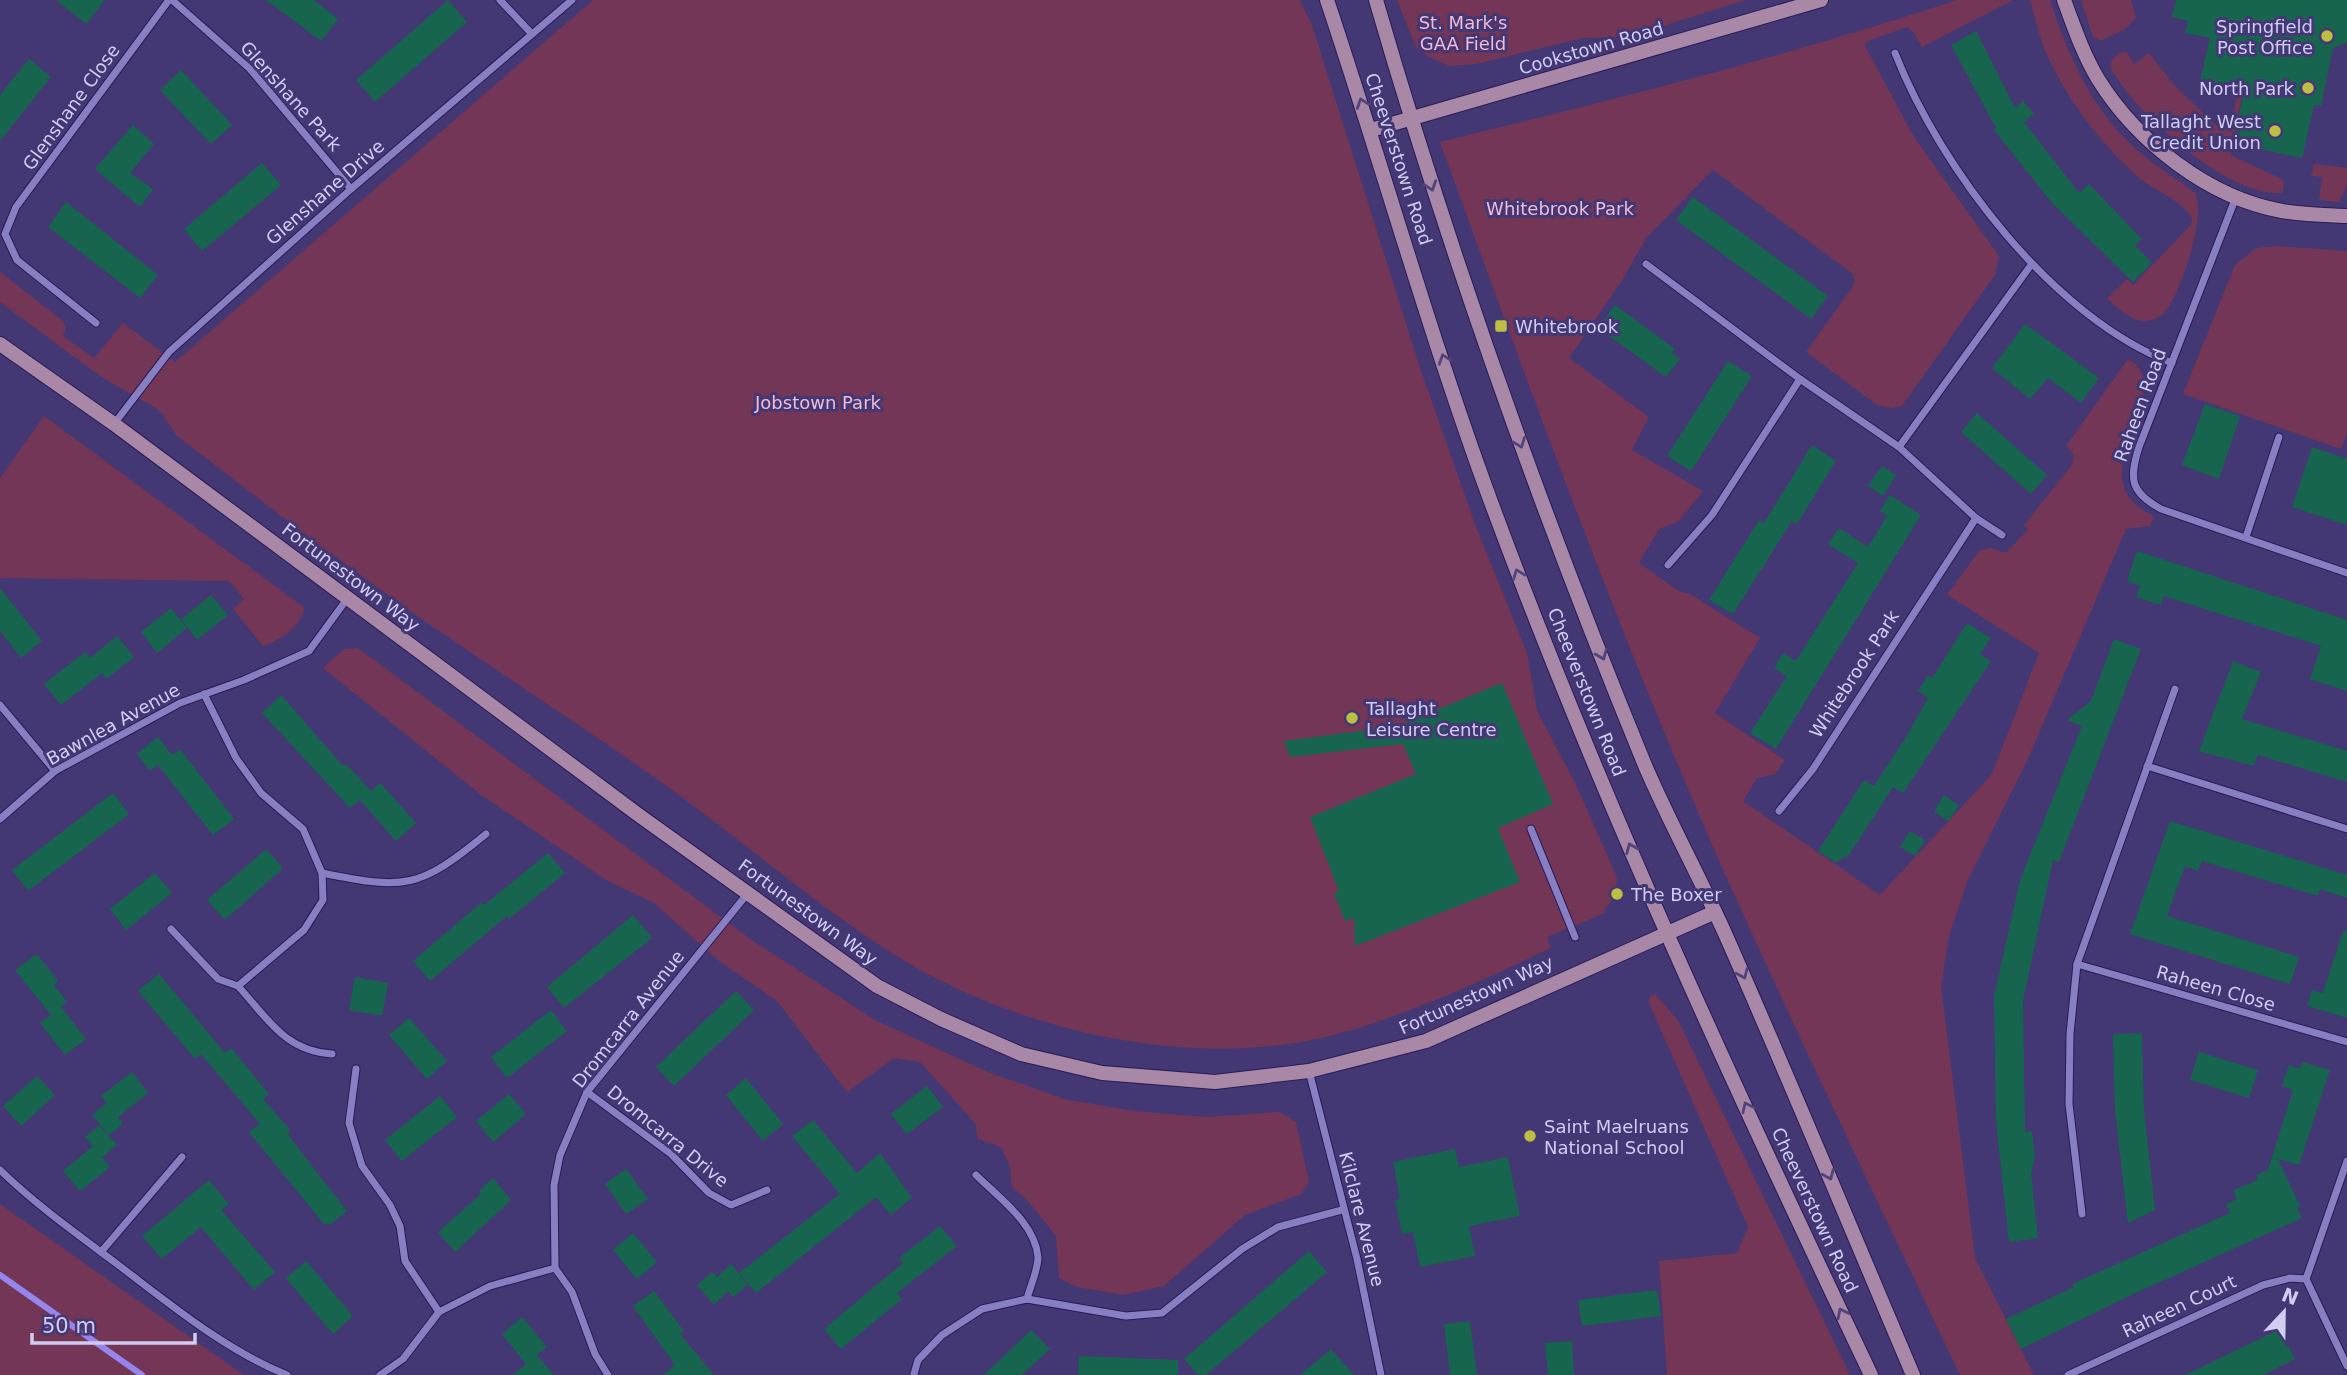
<svg xmlns="http://www.w3.org/2000/svg" width="2347" height="1375" font-family="'DejaVu Sans',sans-serif">
<style>
.green{fill:#743656}
.lines{fill:none;stroke-linecap:round;stroke-linejoin:round}
.stream{stroke:#9785ee;stroke-width:6}
.building{fill:#17654f}
.street-casing{stroke:#2a1b57;stroke-width:9}
.secondary-casing{stroke:#2a1b57;stroke-width:16}
.street{stroke:#887ec2;stroke-width:7}
.secondary{stroke:#a887a7;stroke-width:14}
.oneway{stroke:#52437c}
.poi-dot{fill:#bebf42;stroke:#433774;stroke-width:2.5}
.labels{text-anchor:middle;dominant-baseline:central;stroke-width:6;stroke-linejoin:round;paint-order:stroke}
.park-label{font-size:18px;fill:#f3bbd4;stroke:#433774}
.poi-label{font-size:18px;fill:#d1cdf2;stroke:#433774;text-anchor:start}
.street-label{font-size:18px;fill:#d1cdf2;stroke:#433774}
</style>
<rect width="100%" height="100%" fill="#433774"/>
<!-- green -->
<g class="green">
<path d="M593,0H1300L1312,25L1419,365L1475,524L1527,653L1537,711L1574,781L1617,877L1616,896L1604,910L1605,913L1547,937L1551,948C1479,982 1407,1016 1330,1036C1194,1070 1022,1032 903,960C815,906 738,836 654,777C559,710 460,648 366,579C302,533 240,484 177,436L159,410L100,376L0,302V272L63,321L66,328L63,336L94,358L123,323L175,362Z"/>
<polygon points="1397,0 1746,0 1627,37 1583,38 1476,64 1449,66 1427,56 1416,47"/>
<path d="M1957,0H2013L1922,47L1914,33L1907,27L1868,41L1865,46L1914,137L1999,256L1995,275L1902,406L1891,408L1877,405L1806,352L1854,285V275L1713,170L1647,237L1621,282L1569,358L1649,417L1632,450L1703,491L1679,521L1659,529L1639,563L1679,591L1690,594L1760,638L1715,713L1785,760L1775,774L1757,778L1743,801L1880,895L1992,774L2039,653L1947,595L1979,551L1990,548L2006,553L2028,529L2024,525L2071,466L2074,455L2066,446L2128,359C2183,389 2070,478 2154,516L2150,526L2126,529L2028,759L1967,882L1949,936L1941,986L1975,1258L2034,1375H1960C1884,1215 1807,1055 1734,894C1624,649 1532,395 1440,142C1615,100 1787,56 1957,0Z"/>
<path d="M2030,0H2050C2068,56 2093,112 2139,152C2157,167 2177,179 2195,193C2207,215 2180,296 2164,313C2160,318 2150,321 2144,321C2131,321 2116,307 2107,298L2127,279L2133,285L2191,225L2192,218C2181,199 2154,191 2137,176C2102,144 2071,105 2050,61C2040,43 2036,20 2030,0Z"/>
<polygon points="2081,0 2131,0 2136,18 2125,29 2101,41 2093,37"/>
<path d="M2122,52H2127L2134,64L2149,53L2174,85L2217,126L2232,120L2238,90L2243,91L2230,155L2282,179L2284,184L2282,193C2227,197 2135,113 2110,67L2112,59Z"/>
<polygon points="2314,164 2347,168 2347,185 2339,202 2319,200 2322,177 2311,176"/>
<polygon points="2277,246 2347,251 2347,434 2341,449 2183,394 2235,265 2256,248"/>
<path d="M44,416L305,608C298,629 283,639 263,646L233,609L244,599L229,581L0,578V478Z"/>
<polygon points="358,648 753,941 875,1020 990,1073 1065,1099 1133,1111 1206,1117 1280,1112 1296,1122 1309,1182 1301,1194 1245,1215 1164,1286 1123,1295 1077,1287 1059,1278 1056,1236 1028,1201 1012,1187 1010,1167 1001,1147 978,1139 975,1123 920,1062 894,1058 847,1092 777,1001 719,961 654,903 606,880 480,794 323,668 344,649"/>
<polygon points="1655,994 1678,1020 1850,1375 1667,1375 1659,1261 1737,1253 1748,1227 1649,1003 1650,996"/>
<polygon points="0,1204 244,1375 0,1375"/>
</g>
<g class="lines">
<!-- stream -->
<g class="stream">
<polyline points="0,1275 142,1375"/>
<polyline points="47,1325 65,1319"/>
</g>
</g>
<!-- building -->
<g class="building">
<polygon points="56,0 105,0 86,24"/>
<polygon points="266,0 314,0 338,19 321,41"/>
<polygon points="448,0 467,22 375,102 356,80"/>
<polygon points="2176,0 2347,0 2347,43 2333,48 2321,106 2314,105 2302,158 2233,143 2244,91 2200,81 2210,38 2185,33 2188,21 2172,17"/>
<polygon points="1976,31 2015,108 2023,101 2034,114 2024,122 2079,193 2089,184 2142,239 2135,245 2152,263 2133,282 2052,203 1994,130 1996,128 1951,45"/>
<polygon points="29,59 51,77 0,141 0,95"/>
<polygon points="181,70 232,125 211,144 160,90"/>
<polygon points="133,125 154,144 130,173 153,189 140,207 95,169"/>
<polygon points="262,163 281,185 202,251 184,229"/>
<polygon points="1693,197 1828,296 1811,319 1676,220"/>
<polygon points="66,202 158,275 140,298 48,227"/>
<polygon points="1615,305 1675,349 1672,353 1680,359 1666,377 1598,328"/>
<polygon points="2025,324 2099,378 2081,403 2048,378 2030,399 1992,368"/>
<polygon points="1728,361 1752,376 1691,471 1667,456"/>
<polygon points="2205,404 2240,416 2219,479 2182,465"/>
<polygon points="1977,413 2047,475 2031,494 1961,432"/>
<polygon points="1812,445 1836,461 1797,524 1792,521 1733,614 1709,600 1759,520 1764,523"/>
<polygon points="2312,447 2347,459 2347,525 2292,507"/>
<polygon points="1882,466 1896,475 1883,496 1868,486"/>
<polygon points="1890,495 1921,515 1776,749 1750,733 1787,676 1774,668 1783,653 1796,661 1858,563 1828,544 1839,528 1868,547 1887,516 1880,511"/>
<polygon points="2137,551 2347,620 2347,691 2310,679 2321,646 2164,596 2161,605 2136,597 2140,586 2127,581"/>
<polygon points="0,588 42,641 21,658 0,631"/>
<polygon points="211,595 228,615 197,640 181,619"/>
<polygon points="171,608 187,628 157,653 141,632"/>
<polygon points="1967,623 1991,638 1980,654 1991,661 1903,793 1893,787 1847,858 1845,856 1836,863 1818,851 1864,780 1874,786 1904,740 1928,698 1918,691 1928,675 1932,678"/>
<polygon points="117,636 134,657 106,679 102,673 61,705 44,684 85,652 90,658"/>
<polygon points="2114,639 2141,649 2059,862 2053,860 2023,1001 2025,1132 2032,1131 2035,1157 2031,1173 2038,1238 2009,1242 1996,1122 1994,996 2020,880 2082,726 2067,720 2091,701"/>
<polygon points="2233,661 2261,672 2242,719 2347,751 2347,782 2258,755 2253,766 2199,751"/>
<polygon points="1502,683 1553,804 1498,828 1520,882 1355,946 1354,918 1345,921 1334,893 1339,891 1310,817 1416,774 1403,744 1290,757 1284,741 1397,726"/>
<polygon points="281,695 343,766 346,764 371,791 380,783 416,823 396,841 360,800 350,808 262,713"/>
<polygon points="158,737 172,755 180,749 234,819 213,835 158,765 150,771 137,754"/>
<polygon points="113,793 129,814 28,891 12,870"/>
<polygon points="1944,795 1959,805 1949,821 1934,812"/>
<polygon points="2170,821 2347,875 2347,898 2320,889 2318,896 2202,861 2198,871 2185,866 2167,916 2299,957 2290,984 2130,934"/>
<polygon points="1910,831 1925,840 1915,856 1900,847"/>
<polygon points="266,849 283,868 225,920 207,900"/>
<polygon points="548,853 565,873 509,919 507,916 430,981 413,961 482,902 484,905"/>
<polygon points="155,873 172,893 126,930 110,909"/>
<polygon points="633,915 652,938 564,1008 547,987"/>
<polygon points="2343,931 2347,931 2347,1018 2307,1006 2312,990 2323,993"/>
<polygon points="37,954 58,981 54,985 67,1002 61,1007 86,1039 65,1055 40,1023 51,1015 15,970"/>
<polygon points="159,974 225,1053 231,1048 269,1094 263,1099 290,1130 288,1135 347,1211 331,1224 324,1224 249,1132 260,1124 201,1054 195,1059 138,991"/>
<polygon points="355,977 388,983 382,1016 349,1010"/>
<polygon points="736,991 754,1010 674,1086 656,1067"/>
<polygon points="551,1010 567,1031 507,1078 491,1057"/>
<polygon points="409,1018 447,1061 427,1079 389,1035"/>
<polygon points="2142,1033 2144,1110 2155,1210 2128,1223 2115,1111 2113,1034"/>
<polygon points="2199,1052 2258,1070 2249,1098 2190,1080"/>
<polygon points="2302,1062 2330,1070 2299,1165 2278,1159 2300,1206 2297,1208 2302,1218 2129,1296 2021,1349 2006,1319 2074,1287 2072,1284 2230,1213 2226,1204 2237,1199 2233,1190 2258,1180 2256,1175 2268,1170 2293,1090 2282,1086 2289,1065 2300,1069"/>
<polygon points="132,1072 148,1093 118,1117 123,1124 109,1135 92,1115 107,1103 101,1096"/>
<polygon points="37,1076 55,1095 21,1126 3,1106"/>
<polygon points="746,1078 783,1124 763,1141 726,1095"/>
<polygon points="927,1086 943,1107 907,1134 891,1114"/>
<polygon points="509,1094 526,1114 493,1142 476,1121"/>
<polygon points="440,1096 457,1117 402,1161 385,1140"/>
<polygon points="813,1120 857,1173 880,1153 912,1198 891,1215 876,1197 756,1293 739,1273 840,1194 792,1136"/>
<polygon points="99,1125 117,1145 102,1157 110,1167 80,1191 63,1171 93,1146 85,1137"/>
<polygon points="1455,1149 1459,1167 1508,1157 1520,1216 1469,1226 1475,1256 1420,1267 1413,1232 1402,1234 1395,1200 1400,1199 1393,1162"/>
<polygon points="626,1169 648,1199 626,1214 605,1184"/>
<polygon points="493,1178 511,1200 455,1252 438,1232 481,1194 479,1191"/>
<polygon points="209,1180 229,1204 221,1210 275,1272 254,1290 201,1227 162,1259 142,1236"/>
<polygon points="940,1226 957,1246 897,1293 902,1299 841,1349 824,1329 903,1263 899,1258"/>
<polygon points="633,1233 657,1262 637,1279 613,1250"/>
<polygon points="1309,1251 1327,1272 1206,1375 1198,1375 1184,1359"/>
<polygon points="306,1261 353,1316 333,1334 286,1278"/>
<polygon points="731,1264 748,1285 733,1297 728,1291 714,1305 697,1285 712,1272 717,1277"/>
<polygon points="1657,1290 1661,1316 1582,1326 1578,1300"/>
<polygon points="654,1291 684,1331 680,1334 714,1375 663,1375 675,1365 633,1306"/>
<polygon points="522,1317 547,1347 526,1364 502,1334"/>
<polygon points="1470,1321 1477,1375 1450,1375 1444,1324"/>
<polygon points="2280,1329 2295,1359 2264,1375 2185,1375"/>
<polygon points="1031,1330 1050,1349 1022,1375 984,1375"/>
<polygon points="1572,1341 1574,1375 1548,1375 1545,1343"/>
<polygon points="1331,1349 1354,1375 1300,1375 1318,1360"/>
<polygon points="537,1355 554,1375 513,1375"/>
<polygon points="1079,1356 1178,1360 1178,1375 1078,1375"/>
</g>
<g class="lines">
<defs>
<g id="street">
<polyline points="172,0 250,69 351,189"/>
<polyline points="500,0 532,34"/>
<path d="M1895,53C1940,168 2053,318 2172,363"/>
<path d="M2236,197L2139,447C2129,479 2130,492 2161,509L2347,573"/>
<polyline points="1646,264 1800,379 1899,447 1976,518 2002,535"/>
<polyline points="96,323 17,260 5,234 16,207 169,0"/>
<polyline points="114,424 169,352 351,189 572,0"/>
<polyline points="1899,447 2031,265"/>
<polyline points="2246,537 2279,437"/>
<polyline points="1668,565 1712,515 1800,379"/>
<polyline points="0,705 55,771"/>
<polyline points="2147,766 2347,829"/>
<polyline points="1779,811 1813,769 1976,518"/>
<polyline points="0,819 55,771 180,703 244,680 309,651 347,599"/>
<polyline points="1531,829 1575,937"/>
<path d="M322,873C405,890 419,889 486,834"/>
<polyline points="171,929 218,979 238,986 304,930 323,900 322,873 303,829 261,793 236,758 204,694"/>
<polyline points="2077,964 2347,1042"/>
<path d="M238,986C268,1019 285,1051 332,1054"/>
<polyline points="356,1069 349,1123 362,1166 390,1205 400,1226 405,1261 439,1312"/>
<polyline points="1309,1071 1357,1259 1381,1375"/>
<polyline points="587,1092 671,1154 709,1193 731,1205 767,1190"/>
<polyline points="2347,1161 2306,1279 2347,1366"/>
<path d="M0,1170C36,1205 77,1234 117,1264C170,1304 225,1350 287,1375"/>
<path d="M976,1175C999,1198 1035,1223 1038,1257C1038,1270 1030,1287 1027,1299"/>
<polyline points="2082,1214 2069,1104 2070,1034 2077,964 2175,689"/>
<polyline points="101,1252 182,1157"/>
<polyline points="914,1374 918,1360 942,1335 982,1309 1027,1299 1126,1316 1162,1313 1242,1249 1278,1227 1342,1210"/>
<polyline points="380,1375 403,1359 439,1312 490,1286 555,1268"/>
<polyline points="608,1375 595,1354 572,1292 555,1268 554,1185 560,1155 587,1092 748,893"/>
<polyline points="2068,1375 2263,1285 2290,1278 2306,1279"/>
</g>
<g id="secondary">
<path d="M1327,0C1383,167 1430,337 1491,502C1601,800 1735,1089 1871,1375"/>
<path d="M1376,0C1451,259 1542,514 1644,763C1669,822 1701,879 1727,938C1791,1083 1851,1229 1913,1375"/>
<path d="M2064,0C2074,27 2083,54 2098,79C2137,142 2209,198 2282,211C2304,215 2325,215 2347,216"/>
<polyline points="1371,130 1821,0"/>
<polyline points="0,344 114,424 640,816 877,986 941,1019 1021,1054 1102,1073 1215,1082 1309,1071 1426,1041 1715,912"/>
</g>
</defs>
<!-- street casing -->
<use href="#street" class="street-casing"/>
<!-- secondary casing -->
<use href="#secondary" class="secondary-casing"/>
<!-- street -->
<use href="#street" class="street"/>
<!-- secondary -->
<use href="#secondary" class="secondary"/>
</g>
<!-- one-way arrows -->
<defs><path id="oneway-chevron" d="M-2-3.5L2.5 0L-2 3.5" fill="none" stroke-width="1.6" stroke-linecap="round" stroke-linejoin="round" transform="scale(1.75)"/></defs>
<g class="oneway">
<use href="#oneway-chevron" transform="translate(1362 103) rotate(-109)"/>
<use href="#oneway-chevron" transform="translate(1431 186) rotate(72)"/>
<use href="#oneway-chevron" transform="translate(1444 359) rotate(-108)"/>
<use href="#oneway-chevron" transform="translate(1520 443) rotate(69)"/>
<use href="#oneway-chevron" transform="translate(1518 574) rotate(-111)"/>
<use href="#oneway-chevron" transform="translate(1602 655) rotate(68)"/>
<use href="#oneway-chevron" transform="translate(1631 848) rotate(-113)"/>
<use href="#oneway-chevron" transform="translate(1743 974) rotate(66)"/>
<use href="#oneway-chevron" transform="translate(1747 1107) rotate(-115)"/>
<use href="#oneway-chevron" transform="translate(1829 1175) rotate(67)"/>
<use href="#oneway-chevron" transform="translate(1842 1313) rotate(-116)"/>
</g>
<!-- markers -->
<g class="poi-dot">
<circle cx="2327" cy="36" r="7"/>
<circle cx="2308" cy="88" r="7"/>
<circle cx="2275" cy="131" r="7"/>
<rect x="1494" y="319" width="14" height="14" rx="3.5"/>
<circle cx="1352" cy="718" r="7"/>
<circle cx="1617" cy="894" r="7"/>
<circle cx="1530" cy="1136" r="7"/>
</g>
<g class="labels">
<!-- park labels -->
<g class="park-label">
<text x="1463" y="22">St. Mark's<tspan x="1463" dy="21">GAA Field</tspan></text>
<text x="1560" y="208">Whitebrook Park</text>
<text x="818" y="402">Jobstown Park</text>
</g>
<!-- poi labels -->
<g class="poi-label">
<text x="2313" y="26" text-anchor="end">Springfield<tspan x="2313" dy="21">Post Office</tspan></text>
<text x="2294" y="88" text-anchor="end">North Park</text>
<text x="2261" y="121" text-anchor="end">Tallaght West<tspan x="2261" dy="21">Credit Union</tspan></text>
<text x="1515" y="326">Whitebrook</text>
<text x="1366" y="708">Tallaght<tspan x="1366" dy="21">Leisure Centre</tspan></text>
<text x="1631" y="894">The Boxer</text>
<text x="1544" y="1126">Saint Maelruans<tspan x="1544" dy="21">National School</tspan></text>
</g>
<!-- street labels -->
<g class="street-label">
<text transform="translate(1591 48) rotate(-16)">Cookstown Road</text>
<text transform="translate(291 96) rotate(48)">Glenshane Park</text>
<text transform="translate(71 107) rotate(-54)">Glenshane Close</text>
<text transform="translate(1399 159) rotate(72)">Cheeverstown Road</text>
<text transform="translate(325 192) rotate(-41)">Glenshane Drive</text>
<text transform="translate(2140 405) rotate(-70)">Raheen Road</text>
<text transform="translate(351 577) rotate(37)">Fortunestown Way</text>
<text transform="translate(1854 674) rotate(-57)">Whitebrook Park</text>
<text transform="translate(1587 692) rotate(68)">Cheeverstown Road</text>
<text transform="translate(113 724) rotate(-29)">Bawnlea Avenue</text>
<text transform="translate(808 912) rotate(36)">Fortunestown Way</text>
<text transform="translate(2216 988) rotate(16)">Raheen Close</text>
<text transform="translate(1476 995) rotate(-24)">Fortunestown Way</text>
<text transform="translate(628 1019) rotate(-52)">Dromcarra Avenue</text>
<text transform="translate(668 1136) rotate(39)">Dromcarra Drive</text>
<text transform="translate(1815 1210) rotate(65)">Cheeverstown Road</text>
<text transform="translate(1362 1219) rotate(76)">Kilclare Avenue</text>
<text transform="translate(2179 1306) rotate(-25)">Raheen Court</text>
</g>
</g>
<!-- north arrow -->
<g transform="translate(2284 1312) rotate(22)" stroke="#433774" stroke-width="5" paint-order="stroke">
<path d="M0-5L12 26L0 18L-12 26Z" fill="#d1cdf2"/>
<text y="-10" font-size="19" font-weight="bold" text-anchor="middle" fill="#d1cdf2">N</text>
</g>
<!-- scale -->
<path d="M32 1333v10h163v-10" fill="none" stroke="#d1cdf2" stroke-width="3.5"/>
<text x="42" y="1333" font-size="21" fill="#d1cdf2" stroke="#433774" stroke-width="5" paint-order="stroke">50 m</text>
</svg>
